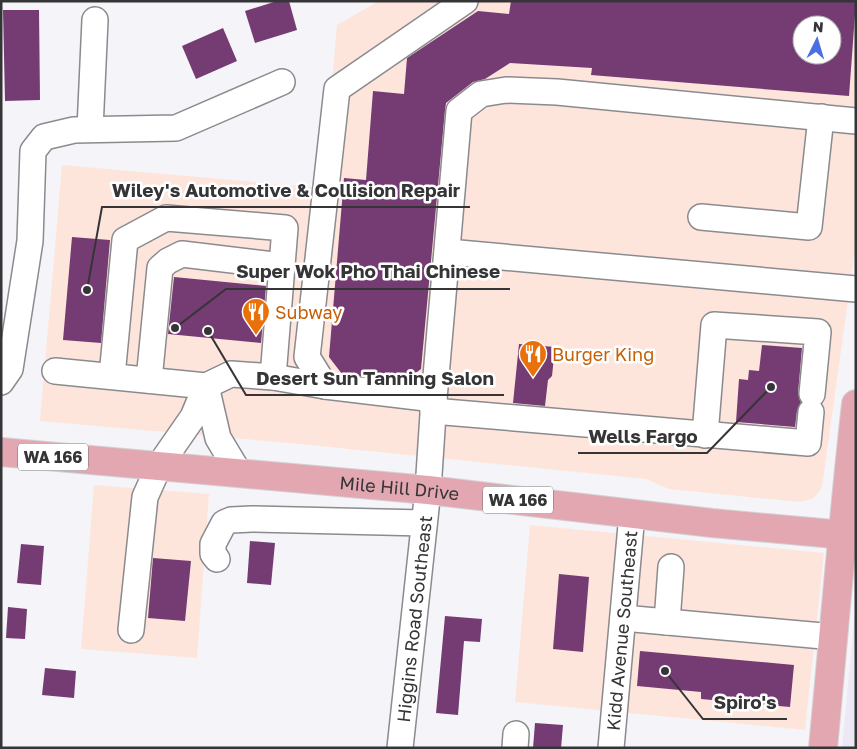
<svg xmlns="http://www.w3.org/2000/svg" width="857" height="749" font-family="'Golos Text',sans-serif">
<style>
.commercial{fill:#fee5dc;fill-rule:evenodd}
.built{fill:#ece9f5}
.building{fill:#753b73;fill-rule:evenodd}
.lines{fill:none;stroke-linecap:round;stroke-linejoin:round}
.minor-casing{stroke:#8b8a8e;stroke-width:28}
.major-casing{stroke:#d3d2d3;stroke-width:30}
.minor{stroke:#fff;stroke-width:25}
.major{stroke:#e3a7b2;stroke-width:28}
.labels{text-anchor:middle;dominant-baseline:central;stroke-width:5;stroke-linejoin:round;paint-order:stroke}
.shield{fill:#fff;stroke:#727172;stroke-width:1}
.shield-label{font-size:16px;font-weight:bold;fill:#353436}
.food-label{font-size:18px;fill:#c56008;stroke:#fff;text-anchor:start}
.street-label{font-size:18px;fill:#353436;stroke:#fff}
.leader{fill:none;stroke:#353436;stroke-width:2}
.callout-dot{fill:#353436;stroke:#fff;stroke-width:2}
.callout-label{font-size:19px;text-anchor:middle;font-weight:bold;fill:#353436;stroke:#fff;stroke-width:5;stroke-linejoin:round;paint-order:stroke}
</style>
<rect width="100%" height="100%" fill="#f5f4f8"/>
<!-- commercial -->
<g class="commercial">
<path d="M379,1H856V243L822,487L814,498L800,502L669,489L646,479L300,444L40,421L62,165L323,188L337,25ZM802,25H832V55H802Z"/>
<polygon points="94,485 209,494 197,658 81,649"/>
<polygon points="530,525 824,553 805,730 515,702"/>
</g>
<!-- built -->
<polygon class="built" points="856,600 856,748 842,748"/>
<!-- building -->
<g class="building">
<polygon points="277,1 289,1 297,30 255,43 245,11"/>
<path d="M511,1H856L849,96L591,75L592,68L510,63L485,79L473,82L446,103L445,110L421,369L405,381L342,374L329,357L344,178L366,180L373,91L404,94L407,58L478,11L509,14ZM802,25H832V55H802Z"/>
<polygon points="3,10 39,10 40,100 5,101"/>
<polygon points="223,28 237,61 196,79 182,46"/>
<polygon points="72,237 110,240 101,343 63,340"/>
<polygon points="174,277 266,286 261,343 168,334"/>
<polygon points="519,344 555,347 552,376 548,380 545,406 513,403"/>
<polygon points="762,345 802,348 798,393 801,402 797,411 795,427 736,422 739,379 748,380 749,370 759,371"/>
<polygon points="250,541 275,543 271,585 247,583"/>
<polygon points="21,544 44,546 41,585 17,583"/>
<polygon points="153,558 191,561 185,621 148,618"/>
<polygon points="559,574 589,577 583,652 553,649"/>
<polygon points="8,607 27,609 25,639 6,638"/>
<polygon points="445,616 482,619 480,642 464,641 458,715 436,713"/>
<polygon points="640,651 794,665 790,707 701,699 701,692 637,686"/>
<polygon points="45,668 76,671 74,698 42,695"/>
<polygon points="535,723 563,725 561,748 533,748"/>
</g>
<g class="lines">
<defs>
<g id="minor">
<polyline points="90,129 95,20"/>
<polyline points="701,217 809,227 821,117"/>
<polyline points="448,252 856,289"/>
<polyline points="55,371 206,386 231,374 273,377 285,228 166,218 125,240 112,376"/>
<polyline points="273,377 325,386"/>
<polyline points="149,380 160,268 168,261 182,254 282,266"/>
<polyline points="1,382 10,369 30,241 33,151 44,137 74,130 176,128 282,82"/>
<polyline points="434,399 325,386 307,357 337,89 465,1"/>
<polyline points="433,411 808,443 811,412"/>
<polyline points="705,435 714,325 818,332 812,394"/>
<polyline points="217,559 213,554 213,544 224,523 231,520 252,519 424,523"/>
<polyline points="623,618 834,637"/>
<polyline points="667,622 671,567"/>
<polyline points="131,630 145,497 159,466 193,417 206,386 218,438 239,473"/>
<path id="s1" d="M400,748L428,490L434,399L459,111L481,94L506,90L557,92L856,121"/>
<polyline points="515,748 516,734"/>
<path id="s2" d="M611,748L632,514"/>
</g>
<g id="major">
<path id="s3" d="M1,452L428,490L712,523L856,536"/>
<path d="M823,748C834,633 843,518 856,404"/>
</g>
</defs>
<!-- minor casing -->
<use href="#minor" class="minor-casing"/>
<!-- major casing -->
<use href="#major" class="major-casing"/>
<!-- minor -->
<use href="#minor" class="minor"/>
<!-- major -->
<use href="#major" class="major"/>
</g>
<!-- icons -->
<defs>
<symbol id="restaurant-pin" viewBox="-11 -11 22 30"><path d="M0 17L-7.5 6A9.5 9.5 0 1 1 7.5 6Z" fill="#e8710a" stroke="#fff"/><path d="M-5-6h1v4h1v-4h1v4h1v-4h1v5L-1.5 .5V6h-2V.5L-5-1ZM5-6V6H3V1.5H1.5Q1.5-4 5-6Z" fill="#fff"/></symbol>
</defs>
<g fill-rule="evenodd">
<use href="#restaurant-pin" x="240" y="296" width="32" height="43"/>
<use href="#restaurant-pin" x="517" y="338" width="32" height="43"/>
</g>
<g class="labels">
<!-- shield labels -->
<g class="shield">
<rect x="18" y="443.5" width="70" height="27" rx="4"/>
<rect x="483" y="486.5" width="70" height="27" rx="4"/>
</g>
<g class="shield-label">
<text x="53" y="457">WA 166</text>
<text x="518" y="500">WA 166</text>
</g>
<!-- food labels -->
<g class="food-label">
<text x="275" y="312">Subway</text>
<text x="552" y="354">Burger King</text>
</g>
<!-- street labels -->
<g class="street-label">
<text stroke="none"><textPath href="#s3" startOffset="400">Mile Hill Drive</textPath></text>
<text stroke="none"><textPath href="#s1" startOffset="130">Higgins Road Southeast</textPath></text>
<text stroke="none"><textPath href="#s2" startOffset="118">Kidd Avenue Southeast</textPath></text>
</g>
</g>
<!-- callouts -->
<path class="leader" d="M87 290L102 207H470M175 328L226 289H510M208 331L246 395H504M771 387L707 453H578M665 671L703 719H787"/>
<g class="callout-dot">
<circle cx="87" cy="290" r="5"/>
<circle cx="175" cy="328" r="5"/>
<circle cx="208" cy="331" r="5"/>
<circle cx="771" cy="387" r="5"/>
<circle cx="665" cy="671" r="5"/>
</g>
<g class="callout-label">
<text x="286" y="197">Wiley's Automotive &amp; Collision Repair</text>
<text x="368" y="278">Super Wok Pho Thai Chinese</text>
<text x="375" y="385">Desert Sun Tanning Salon</text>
<text x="643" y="443">Wells Fargo</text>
<text x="745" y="709">Spiro's</text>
</g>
<!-- border -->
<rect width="857" height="749" fill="none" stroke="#353436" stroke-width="5"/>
<!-- north arrow -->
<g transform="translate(817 40) rotate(5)"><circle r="24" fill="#ffffff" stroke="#aeaeaf"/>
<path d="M0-4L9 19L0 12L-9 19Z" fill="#4a6fe2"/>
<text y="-8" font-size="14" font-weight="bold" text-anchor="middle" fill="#353436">N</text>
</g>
</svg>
